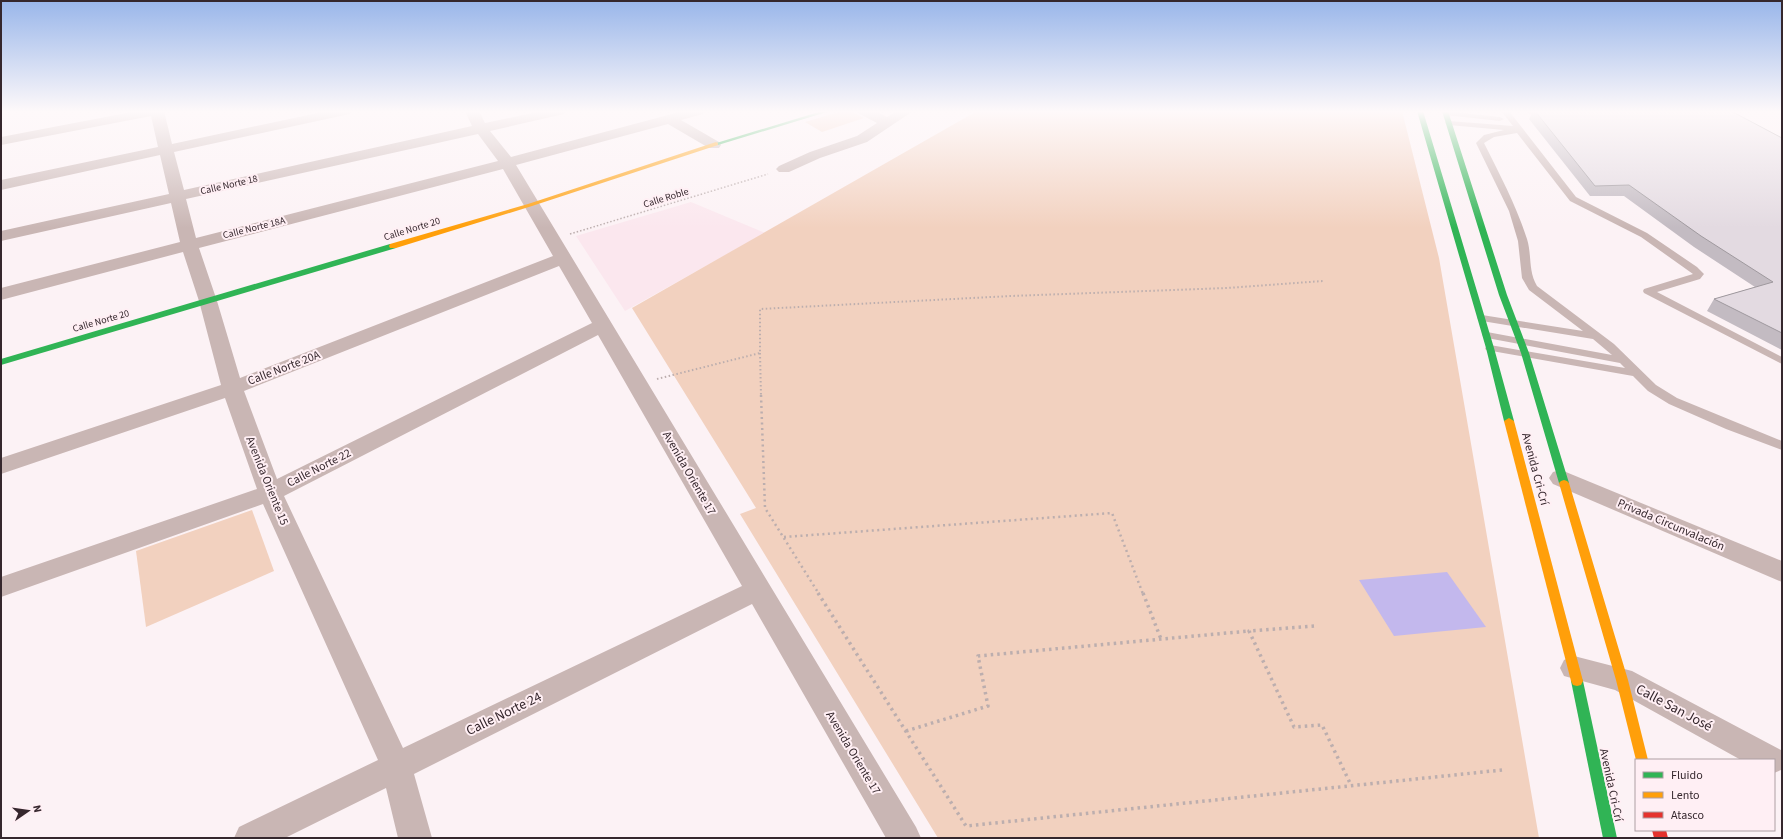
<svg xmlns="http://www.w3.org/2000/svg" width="1783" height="839" font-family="'Source Sans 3',sans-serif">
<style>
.built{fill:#fbe7ee}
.green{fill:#f2d1bf}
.water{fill:#c3b8ed}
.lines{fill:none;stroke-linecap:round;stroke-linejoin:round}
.path-far3{stroke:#bcaeae;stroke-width:1.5;stroke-dasharray:1.5 2;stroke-linecap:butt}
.path-far2{stroke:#bcaeae;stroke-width:2;stroke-dasharray:1.5 2.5;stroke-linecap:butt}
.path-far1{stroke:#bcaeae;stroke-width:2.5;stroke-dasharray:2 3.5;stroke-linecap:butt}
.path{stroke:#bcaeae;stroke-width:3.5;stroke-dasharray:2.5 4;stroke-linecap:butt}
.lane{fill:#c9b6b4;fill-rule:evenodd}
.street{fill:#c9b6b4;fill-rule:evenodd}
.fast{fill:#30b455;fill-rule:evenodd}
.slow{fill:#ff9f0a;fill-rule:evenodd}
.jam{fill:#e5322d;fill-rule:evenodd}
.wall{fill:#c3bbc2}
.building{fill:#e3dae1;stroke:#9f999e}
.labels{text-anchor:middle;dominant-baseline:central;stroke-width:4;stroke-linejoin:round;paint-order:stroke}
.far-street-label{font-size:10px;fill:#35272d;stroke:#ffeff4}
.street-label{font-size:12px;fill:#35272d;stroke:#ffeff4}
.near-street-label{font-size:14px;fill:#35272d;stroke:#ffeff4}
</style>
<rect width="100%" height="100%" fill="#fcf2f5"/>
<!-- built -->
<polygon class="built" points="691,202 765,233 625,311 576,236"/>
<!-- green -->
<g class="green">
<polygon points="842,111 850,111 864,118 822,132 805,122"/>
<polygon points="977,111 1402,111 1439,258 1539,838 938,838 740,514 756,508 632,308"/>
<polygon points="252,510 274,571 146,627 136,551"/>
</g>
<!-- water -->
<polygon class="water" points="1447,572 1486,627 1394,636 1359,580"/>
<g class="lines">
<!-- path-far3 -->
<polyline class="path-far3" points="570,234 768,174"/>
<!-- path-far2 -->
<g class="path-far2">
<polyline points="760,353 761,396"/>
<polyline points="657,379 760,353 760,309 1011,296 1227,288 1323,281"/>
</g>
<!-- path-far1 -->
<g class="path-far1">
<polyline points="761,395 765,508 819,594"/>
<polyline points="784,537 1112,513 1143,594"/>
</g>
<!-- path -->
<g class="path">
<polyline points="818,593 966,826 1502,770"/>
<polyline points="1143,593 1161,639"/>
<polyline points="1314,626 1249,631 1294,727 1322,725 1351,785"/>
<polyline points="906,731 988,706 978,656 1249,631"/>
</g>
<!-- lane -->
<g class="lane">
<polygon points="1443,111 1500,117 1504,119 1500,121 1446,115 1442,113"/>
<path d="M1501,111H1509L1576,197L1647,233L1697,267L1704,274L1700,279L1657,292L1782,357V364L1644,293L1643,291L1644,289L1693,274L1641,237L1570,201L1517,133L1494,137L1484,143C1500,175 1516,205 1527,239C1532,255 1528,271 1537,286L1614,344L1656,385L1677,398L1782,441V450L1726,429L1669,404L1648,391L1633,376L1486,350L1485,348L1490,345L1625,368L1620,363L1487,338L1482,335L1487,332L1612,355L1593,339L1482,321L1477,318L1482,315L1583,331L1529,290L1522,278L1518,241L1509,211L1476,143L1484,135L1504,130L1449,125L1445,123L1449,121L1513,126Z"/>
<path d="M1524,111H1542L1553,114C1547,118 1530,115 1524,111Z"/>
</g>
<!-- street -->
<g class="street">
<path d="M137,111H164L172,144L327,111H352L350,114L345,115L174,152L184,190L472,126L465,111H479L485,123L542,111H566L564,114L490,131L511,157L683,111H705L703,114L681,120L719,142L721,145L719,148H709L668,124L516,165L916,827L921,838H886L752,604L414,774L432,838H398L386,788L285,838H234L239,827L378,760L263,504L1,597V577L257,489L225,398L1,474V458L221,385L199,301L183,252L1,300V288L180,242L171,203L1,241V231L169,194L160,155L1,190V180L158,147L151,116L1,145V137ZM478,134L498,161L196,238L186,199ZM503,169L553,256L240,378L217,301L199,248ZM559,266L592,323L277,479L244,391ZM598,335L742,586L403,748L284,496Z"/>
<polygon points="858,111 875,111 887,117 897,111 913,111 867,142 820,158 789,172 779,172 776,169 779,166 810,152 857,136 877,123 860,114"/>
<polygon points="1561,470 1782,561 1782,582 1553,484 1549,478 1553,472"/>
<polygon points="1574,656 1632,671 1781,750 1781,770 1774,773 1774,760 1741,760 1615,690 1564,676 1560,668 1564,660"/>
</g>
<!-- fast -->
<g class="fast">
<polygon points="822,111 830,111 718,145 713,144"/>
<polygon points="1417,111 1423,111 1494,348 1514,421 1512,423 1506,423 1504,421 1486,348"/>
<polygon points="1442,111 1448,111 1507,295 1529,353 1569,483 1567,485 1561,485 1559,483 1521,353 1499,295"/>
<polygon points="390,244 396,244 397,246 396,248 1,365 1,359"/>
<polygon points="1577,676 1581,677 1583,681 1617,838 1603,838 1571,681 1573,677"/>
</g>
<!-- slow -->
<g class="slow">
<polygon points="716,142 718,143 718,145 532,206 396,248 390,248 389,246 390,244 528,204"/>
<polygon points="1509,418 1514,421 1583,681 1581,685 1577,686 1573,685 1571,681 1504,421"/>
<polygon points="1564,480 1567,481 1569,483 1628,680 1648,760 1636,760 1616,680 1559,483 1561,481"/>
</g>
<!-- jam -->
<polygon class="jam" points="1652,830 1666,830 1668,838 1654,838"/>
</g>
<!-- wall -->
<polygon class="wall" points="1533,111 1731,111 1782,138 1782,350 1707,311 1714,299 1755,287 1694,247 1624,196 1590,196 1529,119"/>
<!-- building -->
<polygon class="building" points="1535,111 1731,111 1782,138 1782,333 1714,299 1773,282 1701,236 1629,185 1595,186"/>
<!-- sky -->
<linearGradient id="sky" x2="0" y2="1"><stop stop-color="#99b6ea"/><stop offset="0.49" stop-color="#fef9fa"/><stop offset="1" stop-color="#fef9fa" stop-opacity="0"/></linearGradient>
<rect width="1783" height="228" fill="url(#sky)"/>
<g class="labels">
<!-- far-street labels -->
<g class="far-street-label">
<text transform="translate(229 185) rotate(-13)">Calle Norte 18</text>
<text transform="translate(666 198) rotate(-17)">Calle Roble</text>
<text transform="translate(254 228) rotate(-14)">Calle Norte 18A</text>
<text transform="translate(412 229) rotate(-17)">Calle Norte 20</text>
<text transform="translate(101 321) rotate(-16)">Calle Norte 20</text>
</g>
<!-- street labels -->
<g class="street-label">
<text transform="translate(284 368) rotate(-21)">Calle Norte 20A</text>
<text transform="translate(319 468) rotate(-27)">Calle Norte 22</text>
<text transform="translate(1535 469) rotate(75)">Avenida Cri-Crí</text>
<text transform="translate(689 473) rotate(60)">Avenida Oriente 17</text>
<text transform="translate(267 481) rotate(68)">Avenida Oriente 15</text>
<text transform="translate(1671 525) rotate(23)">Privada Circunvalación</text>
<text transform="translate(853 753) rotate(59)">Avenida Oriente 17</text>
<text transform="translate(1611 785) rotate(78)">Avenida Cri-Crí</text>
</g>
<!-- near-street labels -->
<g class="near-street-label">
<text transform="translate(1674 708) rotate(28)">Calle San José</text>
<text transform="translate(504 714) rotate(-26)">Calle Norte 24</text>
</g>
</g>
<!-- border -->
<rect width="1783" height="839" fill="none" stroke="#35272d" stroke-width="4"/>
<!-- legend -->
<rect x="1635" y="759" width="140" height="72" fill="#ffeff4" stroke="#ae9fa4"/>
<rect x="1643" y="772" width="20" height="6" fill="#30b455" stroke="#ae9fa4"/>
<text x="1671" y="779" font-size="12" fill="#35272d">Fluido</text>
<rect x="1643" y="792" width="20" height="6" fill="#ff9f0a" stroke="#ae9fa4"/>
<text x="1671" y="799" font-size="12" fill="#35272d">Lento</text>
<rect x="1643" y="812" width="20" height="6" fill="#e5322d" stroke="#ae9fa4"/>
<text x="1671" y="819" font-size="12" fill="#35272d">Atasco</text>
<!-- north arrow -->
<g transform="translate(28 811) rotate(77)" stroke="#ffeff4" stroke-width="3" paint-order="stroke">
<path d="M0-3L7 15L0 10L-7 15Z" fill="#35272d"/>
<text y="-6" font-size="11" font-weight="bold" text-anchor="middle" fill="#35272d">N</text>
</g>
</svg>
